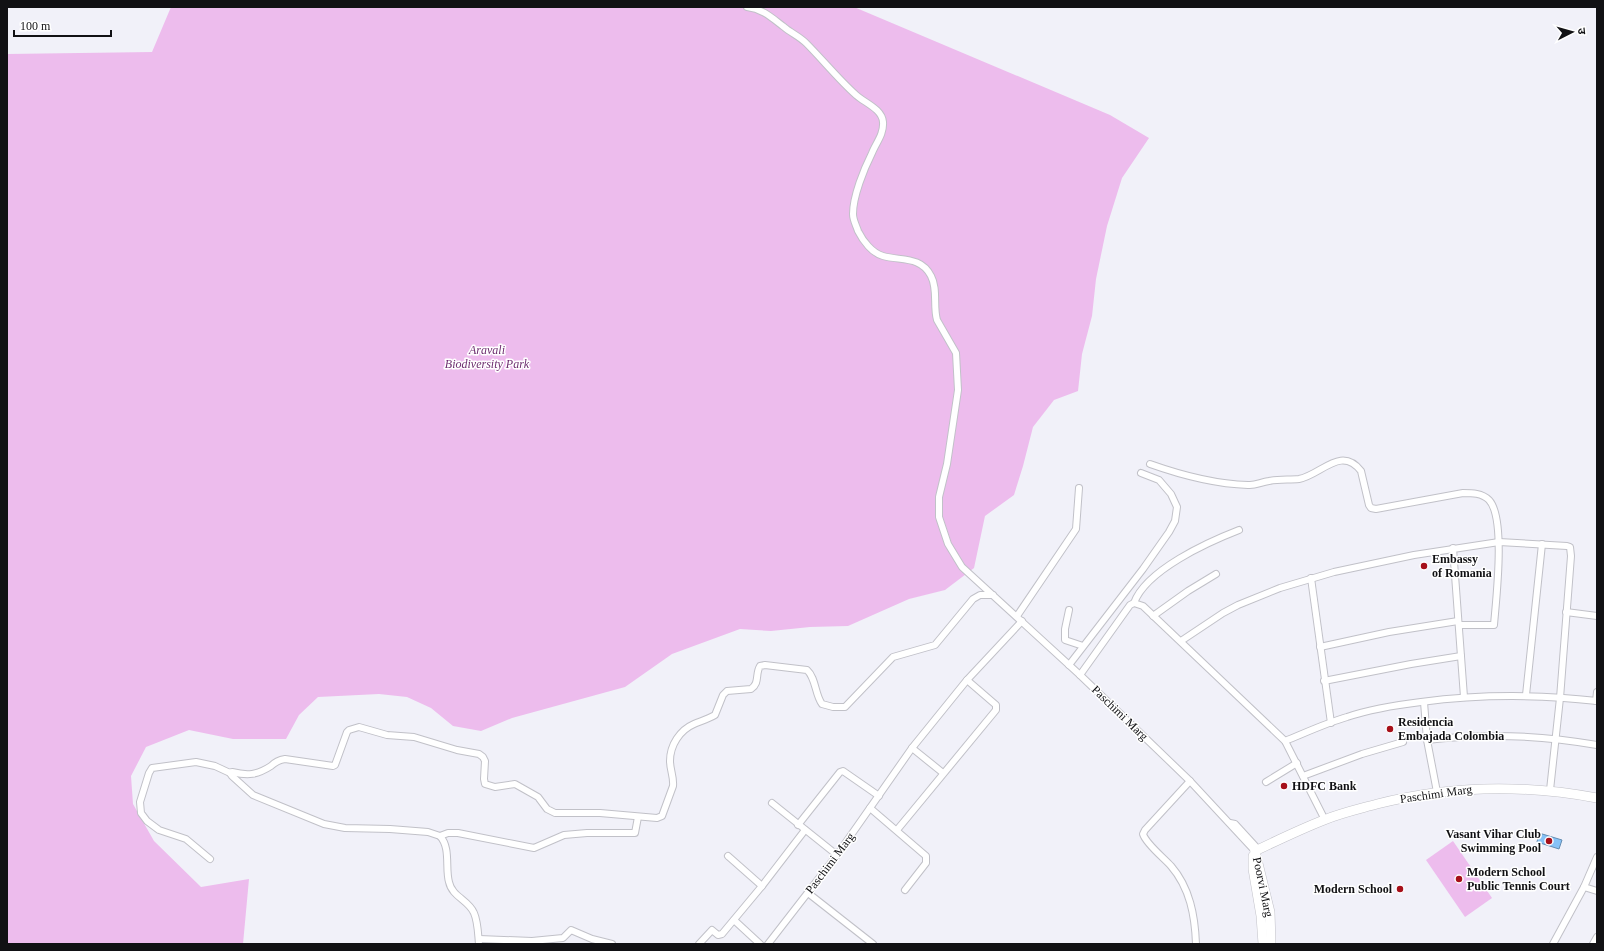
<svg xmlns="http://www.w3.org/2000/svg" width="1604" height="951" font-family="'Times New Roman','Noto Sans Devanagari',serif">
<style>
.green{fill:#edbced}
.water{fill:#87c2f6;stroke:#648db2}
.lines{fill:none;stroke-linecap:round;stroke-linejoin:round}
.minor-casing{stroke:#c1c1c8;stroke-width:8}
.secondary-casing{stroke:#c1c1c8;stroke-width:10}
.minor{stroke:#fff;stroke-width:6}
.secondary{stroke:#fff;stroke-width:9}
.poi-dot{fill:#a60f19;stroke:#fff;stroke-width:1.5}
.labels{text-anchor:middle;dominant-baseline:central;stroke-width:3;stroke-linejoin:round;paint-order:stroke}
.park-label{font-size:12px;font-style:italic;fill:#6d2d6f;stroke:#fff}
.poi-label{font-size:12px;font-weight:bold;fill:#111114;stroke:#fff;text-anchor:start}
.street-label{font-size:12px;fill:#111114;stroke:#fff}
</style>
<rect width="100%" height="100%" fill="#f1f1f9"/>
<!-- green -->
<g class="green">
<polygon points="171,7 854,7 1110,115 1149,138 1122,178 1107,226 1096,279 1092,316 1082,354 1078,391 1054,400 1033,427 1023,466 1014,495 985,516 974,568 945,590 909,599 848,626 810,627 771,631 740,629 672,654 625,687 512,718 481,731 453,726 431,708 407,697 379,694 318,697 299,715 286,739 233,739 189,730 146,747 131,776 133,804 154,841 201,887 249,879 243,944 7,944 7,54 152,52"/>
<polygon points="1453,841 1492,898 1465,917 1426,860"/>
</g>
<!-- water -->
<polygon class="water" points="1539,833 1562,840 1559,849 1537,842"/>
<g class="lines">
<defs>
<g id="minor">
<path d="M747,7C763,9 772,18 784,27C791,33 799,36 806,43C823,60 838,79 856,95C865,103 882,109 883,122C884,134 876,143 872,153C864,169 853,196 853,214C853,220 856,225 858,231C863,241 872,253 883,256C901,261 921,256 931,276C938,289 933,306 937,320L956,353L958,390L947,464L939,497V517L948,544L962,567L1080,675L1190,781L1255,851"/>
<path d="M1150,464C1181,475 1214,484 1248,485C1255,486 1261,482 1269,481C1279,479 1289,480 1299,479C1321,475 1341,445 1361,471L1369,505L1371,508L1376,509L1463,493C1472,493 1482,493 1489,500C1506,518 1496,600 1494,625H1459"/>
<polyline points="1453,548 1464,697"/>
<polyline points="1311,578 1331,723"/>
<path d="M1134,603C1146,570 1208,542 1239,530"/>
<polyline points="1069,610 1065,629 1065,640 1083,646"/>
<polyline points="1566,612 1597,616"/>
<polyline points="1017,616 1076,529 1079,488"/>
<polyline points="1153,616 1188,591 1216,574"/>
<polyline points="1181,641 1223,613 1238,605 1280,588 1334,572 1414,555 1499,542 1567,546 1570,547 1571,556 1560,698 1550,790"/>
<polyline points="1320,647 1389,632 1458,621"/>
<polyline points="1069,665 1143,569 1169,532 1175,521 1177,507 1171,494 1159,480 1141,473"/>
<polyline points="1080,675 1130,605 1134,603 1143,606 1285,741 1325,820"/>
<polyline points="1324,681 1411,664 1461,656"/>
<polyline points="1526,695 1542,544"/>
<polyline points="1596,701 1597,692"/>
<polyline points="1424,702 1427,740 1437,792"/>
<path d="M1427,740C1484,733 1540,735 1597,745"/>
<path d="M1285,741C1305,733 1326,723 1347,717C1371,709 1396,705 1421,702C1482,694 1536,694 1597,701"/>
<polyline points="912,748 943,773"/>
<path d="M230,773L232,776L253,795L324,824L345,828L390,829L428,832L440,836C451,848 445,868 449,882C452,897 469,900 474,913C478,922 478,934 479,944"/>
<polyline points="1303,776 1362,754 1403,742"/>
<path d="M1190,781L1145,830L1143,834C1146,844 1164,858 1171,866C1190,888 1195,916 1196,944"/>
<polyline points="1266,782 1297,763"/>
<polyline points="772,803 837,855"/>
<polyline points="870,808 926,856 926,863 905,890"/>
<polyline points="1230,823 1235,824 1257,848"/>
<polyline points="798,825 840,772 843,771 879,796"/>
<polyline points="897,830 996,710 996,705 967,680"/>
<polyline points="440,836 448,833 458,833 534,848 564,835 587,833 635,833 638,817"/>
<polyline points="728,856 762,886"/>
<path d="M210,859L186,839L159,830L147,821L141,813L140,802L149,773L152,768L196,762L215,766L230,773L232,772C248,776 257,775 271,766C275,762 279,760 285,759L333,766L335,765L347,732L349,730L359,727L387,735L414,737L457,750L479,754L483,757L485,761L484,779L485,784L495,787L515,784L538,797L547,809L555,813H600L657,818L662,816L673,786C674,777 670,770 670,761C670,745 680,730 694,724C701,721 708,719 715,715L723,695L727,691L751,689C760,683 755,674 760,666L765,665L807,670C816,678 815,695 822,704L833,707H845L893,657L935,645L973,599L980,595H993"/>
<polyline points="1584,887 1597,891"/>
<polyline points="808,893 873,944"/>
<polyline points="734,920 760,944"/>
<polyline points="479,939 532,941 563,938 571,930 592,939 612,944"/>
<polyline points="699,944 712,930 718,935 722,934 762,886 805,830"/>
<polyline points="768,944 837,855 912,748 967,680 1022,621"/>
<polyline points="1553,944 1584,887 1597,857"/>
<polyline points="1593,944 1597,937"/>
</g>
<g id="secondary">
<path d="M1255,851C1278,840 1301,829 1324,820C1341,813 1359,809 1377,804C1451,785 1522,784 1597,798"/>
<polyline points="1255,851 1270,912 1271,944"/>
<polyline points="1253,856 1253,869 1261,916 1263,944"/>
</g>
</defs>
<!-- minor casing -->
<use href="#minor" class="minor-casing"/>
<!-- secondary casing -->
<use href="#secondary" class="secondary-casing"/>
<!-- minor -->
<use href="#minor" class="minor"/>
<!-- secondary -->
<use href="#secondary" class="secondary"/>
</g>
<!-- markers -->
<g class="poi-dot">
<circle cx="1424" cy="566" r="4"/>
<circle cx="1390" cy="729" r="4"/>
<circle cx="1284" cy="786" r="4"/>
<circle cx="1549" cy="841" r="4"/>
<circle cx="1459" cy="879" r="4"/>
<circle cx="1400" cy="889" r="4"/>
</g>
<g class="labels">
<!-- park labels -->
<g class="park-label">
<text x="487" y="350">Aravali<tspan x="487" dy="14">Biodiversity Park</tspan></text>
</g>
<!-- poi labels -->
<g class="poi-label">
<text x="1432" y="559">Embassy<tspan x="1432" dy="14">of Romania</tspan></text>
<text x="1398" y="722">Residencia<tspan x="1398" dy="14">Embajada Colombia</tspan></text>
<text x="1292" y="786">HDFC Bank</text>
<text x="1541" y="834" text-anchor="end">Vasant Vihar Club<tspan x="1541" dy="14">Swimming Pool</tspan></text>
<text x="1467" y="872">Modern School<tspan x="1467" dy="14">Public Tennis Court</tspan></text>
<text x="1392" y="889" text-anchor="end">Modern School</text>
</g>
<!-- street labels -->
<g class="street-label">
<text transform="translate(1120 713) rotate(44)">Paschimi Marg</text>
<text transform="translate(1436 794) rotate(-8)">Paschimi Marg</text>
<text transform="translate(830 863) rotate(-53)">Paschimi Marg</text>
<text transform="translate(1263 887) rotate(78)">Poorvi Marg</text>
</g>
</g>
<!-- border -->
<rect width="1604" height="951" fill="none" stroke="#111114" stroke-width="16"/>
<!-- north arrow -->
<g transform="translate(1572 32) rotate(84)" stroke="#ffffff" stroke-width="3" paint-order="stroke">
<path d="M0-3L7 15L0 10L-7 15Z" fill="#111114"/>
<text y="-6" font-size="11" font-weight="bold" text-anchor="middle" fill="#111114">उ</text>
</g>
<!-- scale -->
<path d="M14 30v6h97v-6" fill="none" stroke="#111114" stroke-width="2"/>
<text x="20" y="30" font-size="12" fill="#111114" stroke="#ffffff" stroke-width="3" paint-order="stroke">100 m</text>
</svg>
